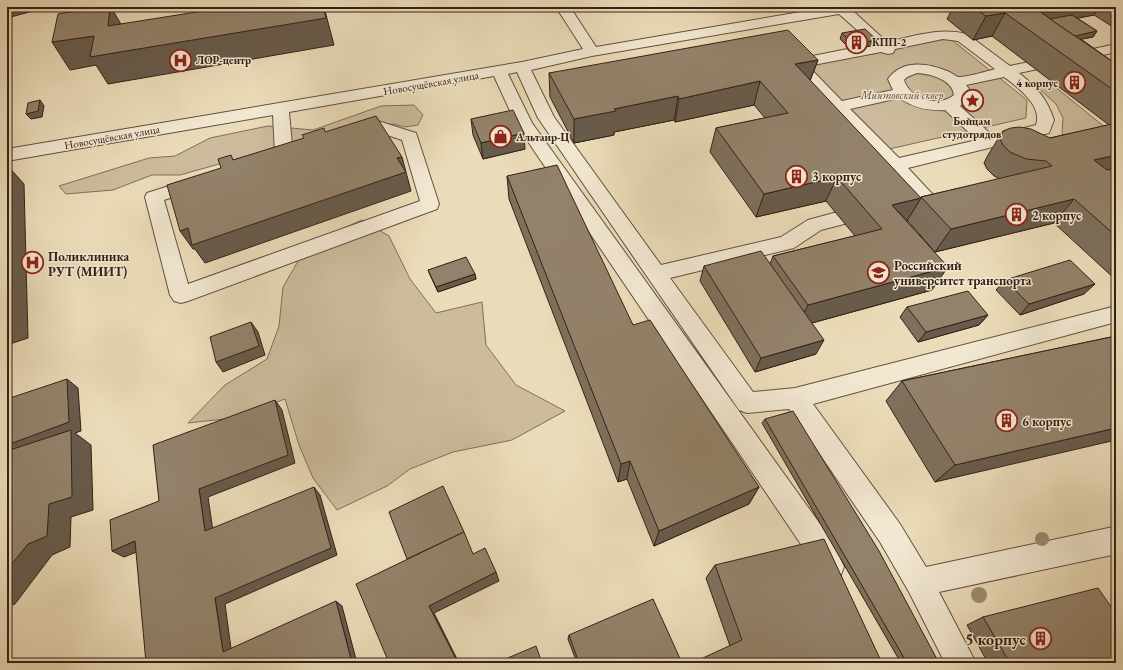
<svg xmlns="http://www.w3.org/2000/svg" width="1123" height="670" font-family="'EB Garamond',serif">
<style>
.green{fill:#ccbc9d;stroke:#806e5a}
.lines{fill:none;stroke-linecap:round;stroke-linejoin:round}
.minor-casing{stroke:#62503f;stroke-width:2}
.minor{fill:#f2e8d2;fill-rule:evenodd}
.tree{fill:#9b8b72}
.wall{fill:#7e705c;stroke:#342116}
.shaded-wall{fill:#675b4b;stroke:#342116}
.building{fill:#93826b;stroke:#342116}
.labels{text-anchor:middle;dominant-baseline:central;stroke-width:3;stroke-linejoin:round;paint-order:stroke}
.far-poi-label{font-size:11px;font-weight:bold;fill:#342116;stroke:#f2e8d2;text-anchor:start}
.far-street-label{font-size:11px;fill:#342116;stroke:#f2e8d2}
.far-park-label{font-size:11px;font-style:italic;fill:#5a4838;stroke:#f2e8d2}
.poi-label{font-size:13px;font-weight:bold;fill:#342116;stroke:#f2e8d2;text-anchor:start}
.near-poi-label{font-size:16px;font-weight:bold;fill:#342116;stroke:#f2e8d2;text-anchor:end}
</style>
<rect width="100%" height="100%" fill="#ebdcb9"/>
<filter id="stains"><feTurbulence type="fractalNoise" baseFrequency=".005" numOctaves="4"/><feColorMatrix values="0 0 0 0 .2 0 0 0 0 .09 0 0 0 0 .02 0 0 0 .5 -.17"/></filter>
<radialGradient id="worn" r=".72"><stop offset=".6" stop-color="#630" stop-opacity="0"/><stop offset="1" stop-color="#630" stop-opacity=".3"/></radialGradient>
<!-- green -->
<g class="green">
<polygon points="947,36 1027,100 1026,118 885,150 803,64"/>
<polygon points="1048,81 1112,133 1062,135 1063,118 1056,104 1035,85"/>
<polygon points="414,105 423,115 418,125 405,127 393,124 373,125 269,150 180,175 152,175 113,190 66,194 59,186 149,158 175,156 210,138 268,126 313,130 381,106"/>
<polygon points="362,220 389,236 410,279 436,313 482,302 486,345 516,385 565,411 512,440 453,452 410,469 387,486 337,510 313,478 299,445 285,399 234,418 188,423 225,385 267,359 279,326 283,287 308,244"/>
</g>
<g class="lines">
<defs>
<g id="minor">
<path d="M556,7H570L596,47L830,7H861L859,10L853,11L887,42C914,36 941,27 967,34L1010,66L1033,61L1038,63L1041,66L1038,69L1019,73C1037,87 1047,99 1054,120L1049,133L908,168L935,197L933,201L898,210L891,209L889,204L891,199L912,194L789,64L792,61L797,59L873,44L839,14L592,56L531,70L554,117L661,265L781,237L808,220L841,211L848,213L851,218L848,223L821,230L794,248L670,278L753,392L795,388L1116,306V322L813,404L900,524L926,567L1113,527L1116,529V557L1112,555L939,592L976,663H945L909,592L880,542L789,409L747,413L739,410L538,118L517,72L508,74L532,123L833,542L844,567L840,577L830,581L820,577L813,562L516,124L494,76L289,112L293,156L290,160L268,167L262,165L259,161L262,157L275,153L273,115L7,161V149L522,62L583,49ZM943,39L958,41L995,69C988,71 963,78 958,77C955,76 951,72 947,71C928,63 902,59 888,79L893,90L842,101L808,66L881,52L888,54L893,53L895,49ZM917,73C930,74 952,79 954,95C938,108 910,99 904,80L907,77ZM1004,77C1018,87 1043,106 1036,125L993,136L960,106L970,96L969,89L966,85ZM899,98C914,108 928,111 945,110L977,140L899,158L850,109Z"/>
<polygon points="1116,44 1116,52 1070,63 1065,61 1062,58 1065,55"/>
<polygon points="378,121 416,133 439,204 437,209 188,301 181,303 174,301 170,295 145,197 147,193 197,177 203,179 206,183 203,187 164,200 188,284 420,201 402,140 378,132 355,139 349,138 346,134 349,130"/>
</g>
</defs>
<!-- minor casing -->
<use href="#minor" class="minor-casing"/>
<!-- minor -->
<use href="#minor" class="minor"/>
</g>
<!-- trees -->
<g class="tree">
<circle cx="1042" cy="539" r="7"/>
<circle cx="979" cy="595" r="8"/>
</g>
<!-- wall -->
<g class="wall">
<polygon points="953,7 1116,7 1116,26 1113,27 1094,15 1077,18 1097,31 1093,37 1081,39 1116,64 1116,280 1054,223 935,252 907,220 907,221 932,290 812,323 816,354 755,372 700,281 704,266 770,264 773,256 855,236 826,201 756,217 710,152 716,128 765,118 754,105 675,122 674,120 614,132 614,135 574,143 550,97 549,73 818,60 810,81 920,198 921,197 1000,179 994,176 987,169 984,163 988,155 1003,131 1050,138 1109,125 992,36 973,40 947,19"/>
<polygon points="842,33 875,45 851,50 840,39"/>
<polygon points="471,119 525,149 483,159 473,135"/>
<polygon points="507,176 633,325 759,487 749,504 654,546 627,479 618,482 509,199"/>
<polygon points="428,270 475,274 476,279 438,292 430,275"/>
<polygon points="1005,280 1084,294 1020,315 996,290"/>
<polygon points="907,307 988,315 979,325 918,342 900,317"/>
<polygon points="1116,336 935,482 886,401 902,381"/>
<polygon points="765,419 939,663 901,663 762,423"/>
<polygon points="715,565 882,663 730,646 706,578"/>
<polygon points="983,617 1116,663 988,663 967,625"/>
<polygon points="569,635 682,663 577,663 568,639"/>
</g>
<!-- shaded-wall -->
<g class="shaded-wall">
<polygon points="7,7 40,7 41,9 7,18"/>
<polygon points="110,7 111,7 126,33 324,7 334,45 108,84 96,65 70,70 52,42 94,36 108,26"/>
<polygon points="1031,7 1099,7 1094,15 1031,27"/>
<polygon points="1005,13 992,36 973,40 986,16"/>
<polygon points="1116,22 1116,26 1113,27"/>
<polygon points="1097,31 1093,37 1051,45 1050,41"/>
<polygon points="877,40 875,45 851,50 853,44"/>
<polygon points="818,60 809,83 795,64"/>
<polygon points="760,81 754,105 675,122 679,99"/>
<polygon points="678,96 674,120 614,132 614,135 574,143 574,119 614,109"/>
<polygon points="40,100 44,106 42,117 31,119 26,114"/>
<polygon points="524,133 525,149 483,159 481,143"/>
<polygon points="1116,155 1116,174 1075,184 1094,160"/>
<polygon points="402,157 411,191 205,263 195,249 193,249 180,231"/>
<polygon points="7,165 24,184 28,338 7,345"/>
<polygon points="837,177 826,201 756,217 764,194"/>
<polygon points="921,198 907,221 892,205"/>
<polygon points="1074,199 1054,223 935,252 951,229"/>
<polygon points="948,267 932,290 797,327 808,305"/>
<polygon points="475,274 476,279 438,292 436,287"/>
<polygon points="1095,284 1084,294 1020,315 1029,304"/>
<polygon points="988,315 979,325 918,342 926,332"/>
<polygon points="251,322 258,332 265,355 223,372 216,362"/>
<polygon points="824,340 816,354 755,372 761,358"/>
<polygon points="67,379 78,388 81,431 75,433 91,445 93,510 71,517 70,547 52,555 15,604 7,607 7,445"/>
<polygon points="275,400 282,410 295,463 208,497 214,538 205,531 199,489"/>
<polygon points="1116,428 1116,440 935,482 955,465"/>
<polygon points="630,461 627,479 618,482 621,464"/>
<polygon points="314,487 320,495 337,555 225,604 232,656 223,652 215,598"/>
<polygon points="759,487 749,504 654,546 659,531"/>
<polygon points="135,541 147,548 124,557 112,551"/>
<polygon points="496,572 499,581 434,613 459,663 458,663 429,606"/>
<polygon points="336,601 342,606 357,663 352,663"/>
</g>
<!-- building -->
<g class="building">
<polygon points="103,7 110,7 108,26 228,7 323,7 326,18 90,57 94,36 52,42 58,14"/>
<polygon points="973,7 1033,7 1116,64 1116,92 1005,13 986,16"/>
<polygon points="1072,15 1097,31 1075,36 1050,19"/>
<polygon points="865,29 877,40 853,44 842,33"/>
<polygon points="788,30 818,60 795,64 921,198 892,205 948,267 808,305 773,256 882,229 837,177 764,194 716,128 788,113 760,81 679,99 678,96 614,109 616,111 574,119 549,73"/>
<polygon points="40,100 38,111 26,114 28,103"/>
<polygon points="513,110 524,133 481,143 471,119"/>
<polygon points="376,116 402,157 397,158 406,172 192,245 188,228 180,231 167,185 221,168 218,159 231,155 233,160 304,138 302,135 324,128 325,132"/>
<polygon points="1116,123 1116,155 1094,160 1107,170 1115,168 1116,169 1116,236 1074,199 951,229 921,197 1052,166 1046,161 1026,159 1010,152 1003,145 1000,139 1003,131 1011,128 1020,127 1031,129 1050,138"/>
<polygon points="7,165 8,321 7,321"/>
<polygon points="557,165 633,325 650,320 759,487 659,531 630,461 621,464 507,176"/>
<polygon points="761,251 824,340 761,358 704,266"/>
<polygon points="466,257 475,274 436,287 428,270"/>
<polygon points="1070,260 1095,284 1029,304 1005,280"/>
<polygon points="968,291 988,315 926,332 907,307"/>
<polygon points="251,322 259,346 216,362 210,337"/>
<polygon points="1116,336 1116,428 955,465 902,381"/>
<polygon points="67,379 69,422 7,445 7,399"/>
<polygon points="275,400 288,455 199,489 205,531 314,487 331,548 215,598 223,652 336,601 352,663 146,663 135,541 112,551 110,520 159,501 153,445"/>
<polygon points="793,411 879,551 939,663 907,663 765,419"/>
<polygon points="71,430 72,497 49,504 47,536 28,544 7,570 7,451"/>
<polygon points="443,486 464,532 407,559 389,512"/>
<polygon points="464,532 473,554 485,548 496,572 429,606 458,663 389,663 356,584"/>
<polygon points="824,539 882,663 692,663 742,640 715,565"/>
<polygon points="1098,588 1116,614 1116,663 1010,663 983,617"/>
<polygon points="653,599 682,663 579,663 569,635"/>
<polygon points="536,646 542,663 496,663"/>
</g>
<!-- icons -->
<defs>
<symbol id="building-ring" viewBox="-11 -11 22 22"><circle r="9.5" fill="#f2e8d2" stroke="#8f2418" stroke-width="1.5"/><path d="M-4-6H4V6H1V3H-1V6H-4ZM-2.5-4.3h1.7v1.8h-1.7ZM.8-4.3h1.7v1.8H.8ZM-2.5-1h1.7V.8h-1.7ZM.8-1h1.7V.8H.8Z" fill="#8f2418"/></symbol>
<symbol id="hospital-ring" viewBox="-11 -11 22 22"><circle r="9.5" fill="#f2e8d2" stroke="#8f2418" stroke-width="1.5"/><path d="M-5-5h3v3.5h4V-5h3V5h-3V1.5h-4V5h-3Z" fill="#8f2418"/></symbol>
<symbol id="sight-ring" viewBox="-11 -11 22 22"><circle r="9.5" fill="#f2e8d2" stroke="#8f2418" stroke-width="1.5"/><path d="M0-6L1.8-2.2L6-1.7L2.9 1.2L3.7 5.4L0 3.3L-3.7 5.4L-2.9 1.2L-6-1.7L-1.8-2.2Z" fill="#8f2418"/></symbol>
<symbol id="shop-ring" viewBox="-11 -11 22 22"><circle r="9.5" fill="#f2e8d2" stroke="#8f2418" stroke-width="1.5"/><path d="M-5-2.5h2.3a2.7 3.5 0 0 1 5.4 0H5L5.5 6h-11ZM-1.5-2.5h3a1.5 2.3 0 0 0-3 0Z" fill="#8f2418"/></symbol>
<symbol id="university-ring" viewBox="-11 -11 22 22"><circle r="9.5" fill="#f2e8d2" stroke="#8f2418" stroke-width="1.5"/><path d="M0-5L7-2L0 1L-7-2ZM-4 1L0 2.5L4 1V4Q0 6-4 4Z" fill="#8f2418"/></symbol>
</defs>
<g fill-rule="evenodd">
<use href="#building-ring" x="844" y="30" width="25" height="25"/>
<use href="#hospital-ring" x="168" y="48" width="25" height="25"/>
<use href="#building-ring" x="1062" y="70" width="25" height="25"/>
<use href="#sight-ring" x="960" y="88" width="25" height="25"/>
<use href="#shop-ring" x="488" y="124" width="25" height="25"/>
<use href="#building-ring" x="784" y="164" width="25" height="25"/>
<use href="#building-ring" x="1004" y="202" width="25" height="25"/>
<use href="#hospital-ring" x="20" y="250" width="25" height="25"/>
<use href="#university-ring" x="866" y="260" width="25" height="25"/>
<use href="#building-ring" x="994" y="408" width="25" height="25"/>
<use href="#building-ring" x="1028" y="626" width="25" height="25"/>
</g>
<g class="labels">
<!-- far-poi labels -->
<g class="far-poi-label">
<text x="872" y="42">КПП-2</text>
<text x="196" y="60">ЛОР-центр</text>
<text x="1058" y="83" text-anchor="end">4 корпус</text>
<text x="972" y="121" text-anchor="middle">Бойцам<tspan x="972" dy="13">студотрядов</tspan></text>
<text x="516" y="137">Альтаир-Ц</text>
</g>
<!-- far-street labels -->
<g class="far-street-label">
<text transform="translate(431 83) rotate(-10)">Новосущёвская улица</text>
<text transform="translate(112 137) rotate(-10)">Новосущёвская улица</text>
</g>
<!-- far-park labels -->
<g class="far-park-label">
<text x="902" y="95">Миитовский сквер</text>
</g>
<!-- poi labels -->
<g class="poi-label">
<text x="812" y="176">3 корпус</text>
<text x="1032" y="215">2 корпус</text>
<text x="48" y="256">Поликлиника<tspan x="48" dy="15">РУТ (МИИТ)</tspan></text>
<text x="894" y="265">Российский<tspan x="894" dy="15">университет транспорта</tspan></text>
<text x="1022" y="421">6 корпус</text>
</g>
<!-- near-poi labels -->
<g class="near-poi-label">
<text x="1026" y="639">5 корпус</text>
</g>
</g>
<!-- margin -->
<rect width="1123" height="670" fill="none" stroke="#ebdcb9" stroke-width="24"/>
<rect x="8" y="8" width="1107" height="654" fill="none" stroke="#342116" stroke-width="2"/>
<rect x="12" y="12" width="1099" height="646" fill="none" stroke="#342116"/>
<rect width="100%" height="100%" filter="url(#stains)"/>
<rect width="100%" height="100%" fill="url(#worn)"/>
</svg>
